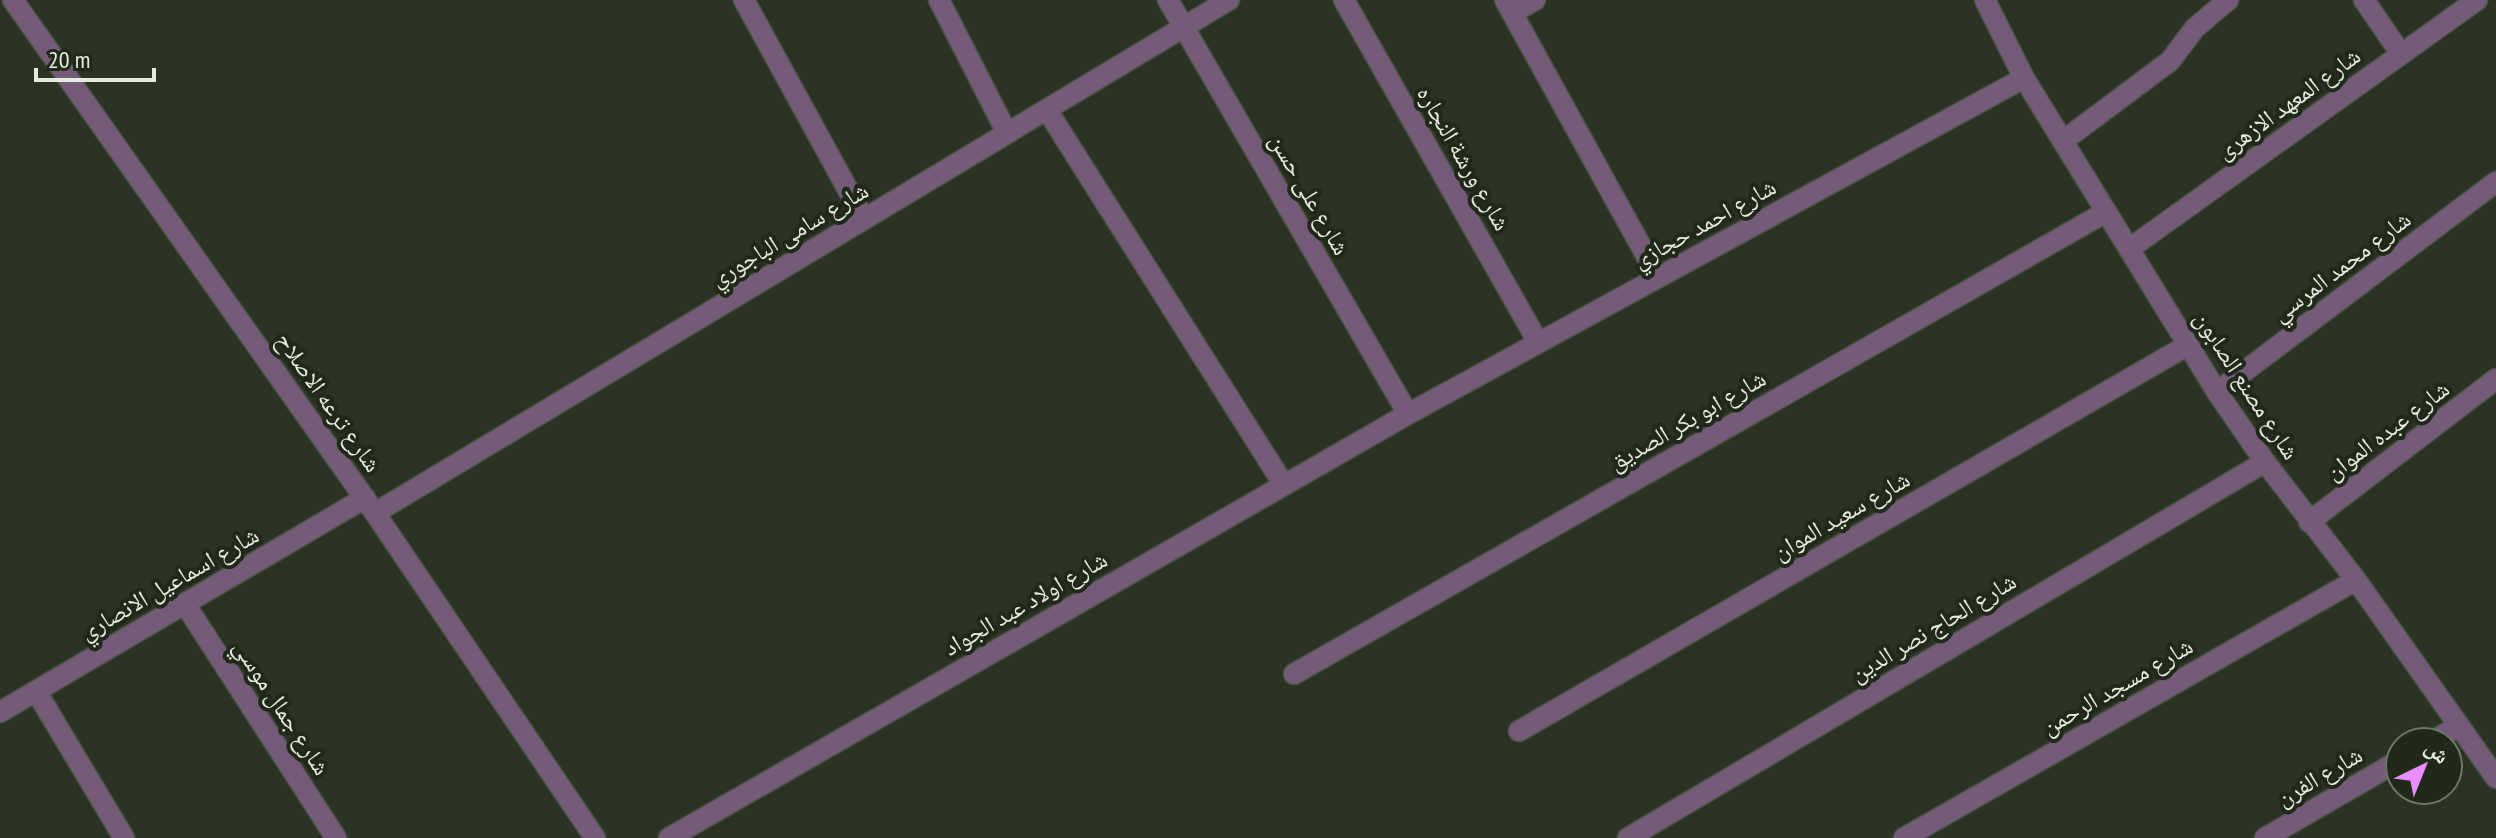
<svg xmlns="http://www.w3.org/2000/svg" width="2496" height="838" font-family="'PT Sans Narrow','Noto Naskh Arabic',sans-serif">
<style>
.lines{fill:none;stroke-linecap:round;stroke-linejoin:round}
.street-casing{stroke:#495142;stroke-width:23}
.street{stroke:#745c79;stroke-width:20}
.labels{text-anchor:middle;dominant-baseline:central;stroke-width:8;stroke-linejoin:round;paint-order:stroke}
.street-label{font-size:24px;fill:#e5ebe0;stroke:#212a1a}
</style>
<rect width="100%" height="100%" fill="#2b3424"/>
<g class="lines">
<defs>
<g id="street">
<polyline points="13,0 375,513 595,838"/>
<polyline points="744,0 864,219"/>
<polyline points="939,0 1007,133"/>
<polyline points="1168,0 1408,414"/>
<polyline points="1344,0 1538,342"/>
<polyline points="1505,0 1658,277"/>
<polyline points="1985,0 2024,78 2217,392 2265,462 2356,580 2496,778"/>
<polyline points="2364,0 2401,54"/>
<polyline points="1512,13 1535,0"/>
<polyline points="1047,110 1284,485"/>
<polyline points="2063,141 2170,61 2195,28 2228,0"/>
<polyline points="2129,249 2477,0"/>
<polyline points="2217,392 2496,182"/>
<polyline points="375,513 1229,0"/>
<polyline points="2309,522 2496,379"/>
<polyline points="185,604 336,838"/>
<polyline points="1294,674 2106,212"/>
<polyline points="36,691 124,838"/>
<polyline points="0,712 365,498"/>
<polyline points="1519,731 2188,345"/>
<polyline points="2431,742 2459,726"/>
<polyline points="669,838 1408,414 2024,78"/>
<polyline points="1628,838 2265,462"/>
<polyline points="1904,838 2356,580"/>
<polyline points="2265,838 2400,760"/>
</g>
</defs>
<!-- street casing -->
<use href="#street" class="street-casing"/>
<!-- street -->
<use href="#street" class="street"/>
</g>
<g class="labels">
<!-- street labels -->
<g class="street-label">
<text transform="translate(2288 103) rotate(-36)">شارع المعهد الازهرى</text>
<text transform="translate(1464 158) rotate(60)">شارع ورشة النجاره</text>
<text transform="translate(1310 194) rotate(60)">شارع على حسن</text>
<text transform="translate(1704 223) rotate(-29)">شارع احمد حجازي</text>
<text transform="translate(789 234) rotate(-31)">شارع سامى الباجوري</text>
<text transform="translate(2341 266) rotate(-37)">شارع محمد المرسي</text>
<text transform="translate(2247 385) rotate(57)">شارع مصنع الصابون</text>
<text transform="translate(329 402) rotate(55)">شارع ترعه الاصلاح</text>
<text transform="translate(1687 420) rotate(-30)">شارع ابو بكر الصديق</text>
<text transform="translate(2387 430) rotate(-37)">شارع عبده الموان</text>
<text transform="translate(1841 515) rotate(-30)">شارع سعيد الموان</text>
<text transform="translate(169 583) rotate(-30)">شارع اسماعيل الانصاري</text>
<text transform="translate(1025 603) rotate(-30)">شارع اولاد عبد الجواد</text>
<text transform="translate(1933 627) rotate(-31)">شارع الحاج نصر الدين</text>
<text transform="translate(2117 686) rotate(-30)">شارع مسجد الرحمن</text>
<text transform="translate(282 707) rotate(57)">شارع جمال موسي</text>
<text transform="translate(2319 776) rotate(-30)">شارع الفرن</text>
</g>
</g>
<!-- north arrow -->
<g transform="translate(2424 766) rotate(43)"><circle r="38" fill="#212a1a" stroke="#6f7769" stroke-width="2"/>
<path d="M0-6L14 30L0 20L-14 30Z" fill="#ea8dfd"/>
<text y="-12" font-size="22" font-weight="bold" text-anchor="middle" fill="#e5ebe0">ش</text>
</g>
<!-- scale -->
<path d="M36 68v12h118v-12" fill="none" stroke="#e5ebe0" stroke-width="4"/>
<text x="48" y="68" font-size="24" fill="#e5ebe0" stroke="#212a1a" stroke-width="6" paint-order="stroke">20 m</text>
</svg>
